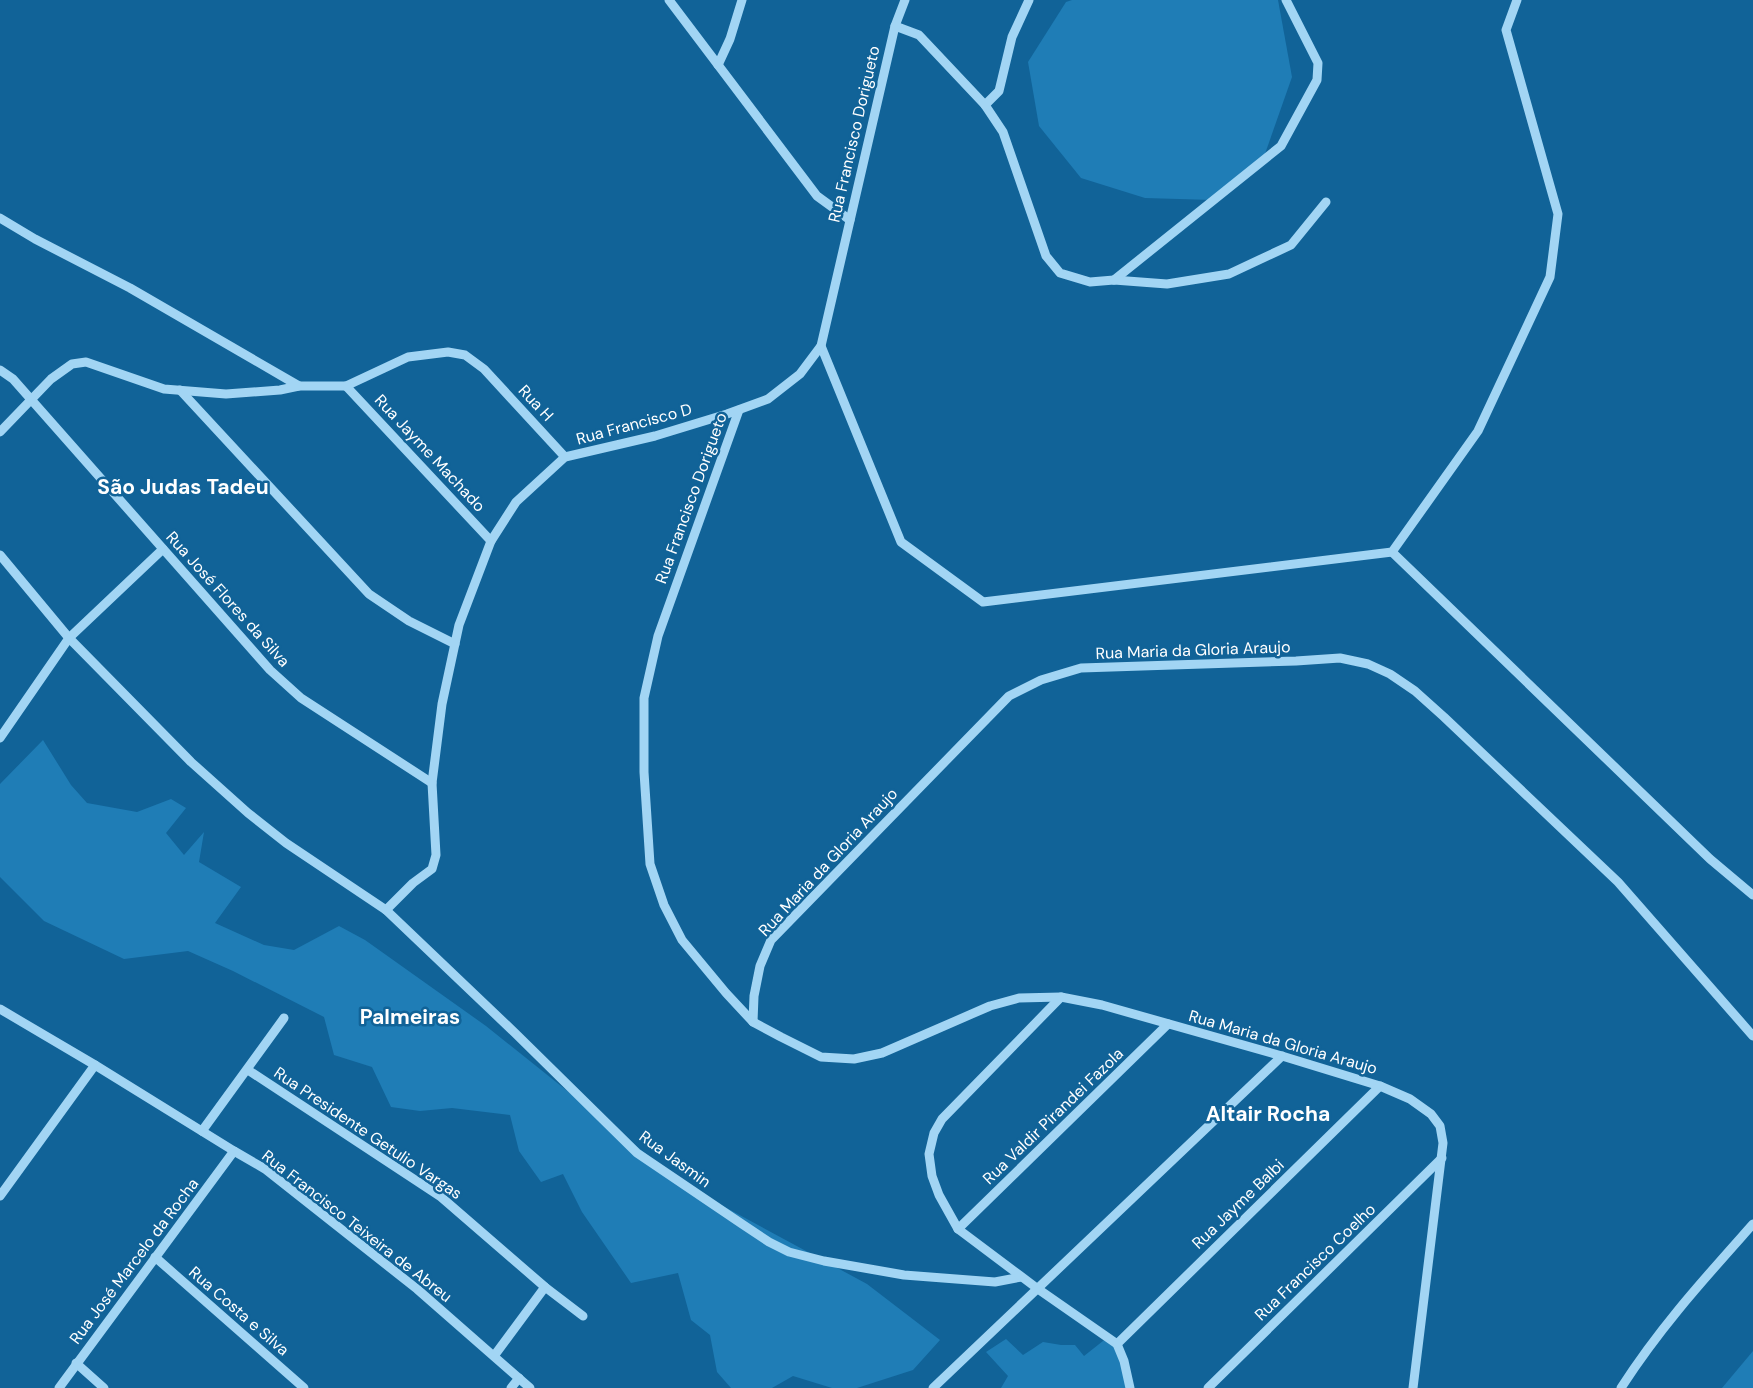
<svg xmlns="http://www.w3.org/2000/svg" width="1753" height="1388" font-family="'DM Sans',sans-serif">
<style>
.green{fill:#1f7db6}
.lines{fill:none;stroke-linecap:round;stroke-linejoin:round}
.minor{stroke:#a2d5f4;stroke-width:9}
.labels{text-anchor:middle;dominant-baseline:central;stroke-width:5;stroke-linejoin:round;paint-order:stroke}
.street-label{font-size:16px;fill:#fff;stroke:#116398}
.district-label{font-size:21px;font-weight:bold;fill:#fff;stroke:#116398}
</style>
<rect width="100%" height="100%" fill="#116398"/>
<!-- green -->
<g class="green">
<polygon points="1072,0 1278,0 1292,77 1260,168 1213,200 1145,198 1081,178 1039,126 1028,62 1066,2"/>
<polygon points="43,740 71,785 87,803 137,812 171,799 186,808 166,833 184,855 204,832 199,862 241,887 215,923 264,945 294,950 339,926 365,940 486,1026 686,1186 867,1284 940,1340 913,1370 857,1388 832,1388 793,1376 772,1388 731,1388 717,1372 710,1335 691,1320 678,1273 631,1283 582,1212 563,1174 541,1182 519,1151 510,1115 452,1108 420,1111 391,1107 372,1067 334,1055 324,1017 233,971 188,951 124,959 44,921 0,877 0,784"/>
<polygon points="1108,1337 1124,1361 1130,1388 1001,1388 1008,1376 986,1352 1006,1339 1023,1355 1043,1342 1061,1345 1075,1345 1084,1356"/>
<polygon points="1753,1351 1753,1388 1722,1388"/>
</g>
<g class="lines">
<!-- minor -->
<g class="minor">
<polyline points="669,0 817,196 850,220"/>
<polyline points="895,26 919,35 985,105 1003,132 1046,256 1060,273 1090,282 1114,280 1167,284 1229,274 1291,245 1326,202"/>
<polyline points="718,65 730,39 742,0"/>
<polyline points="985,105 999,91 1012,37 1029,0"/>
<polyline points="0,218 35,239 130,288 299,386"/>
<polyline points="1114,280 1281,146 1317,80 1318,63 1286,0"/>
<polyline points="821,346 901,542 983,602 1392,552 1478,431 1550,277 1558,214 1506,30 1517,0"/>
<polyline points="0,370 13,379 270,670 301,698 432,783"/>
<polyline points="346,386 491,541"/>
<polyline points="180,390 369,594 409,621 455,644"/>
<polyline points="739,410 658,636 644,698 644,772 650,864 664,905 682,940 726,993 753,1022 781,1037 821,1057 854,1059 882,1053 990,1006 1019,998 1061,997 1102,1005 1282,1056 1380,1086 1410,1099 1431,1114 1440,1126 1443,1143 1413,1388"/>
<polyline points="0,432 51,379 72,364 86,362 164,389 226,394 280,390 299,386 346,386 408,357 448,352 465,355 484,369 565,457"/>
<polyline points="1392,552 1710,859 1753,895"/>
<polyline points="0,555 69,638 191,762 248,813 286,843 386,910 515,1033 637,1153 742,1224 769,1242 789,1252 824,1261 904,1275 995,1282 1021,1277"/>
<polyline points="0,738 69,638 163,549"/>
<polyline points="386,910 413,883 432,869 436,855 432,783 442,704 459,625 491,541 516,502 565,457 655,436 727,414 768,399 800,374 821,346 895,26 905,0"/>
<polyline points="1061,997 942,1119 934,1133 929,1154 932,1176 939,1195 958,1229 1038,1289 1117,1344 1124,1361 1130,1388"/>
<polyline points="0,1009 95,1065 234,1151 265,1169 417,1289 530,1388"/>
<polyline points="753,1022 754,996 760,966 771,940 1009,696 1041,680 1081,668 1296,661 1340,658 1368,664 1390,674 1415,691 1444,717 1618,882 1753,1036"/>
<polyline points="248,1070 441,1197 545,1287 583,1316"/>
<polyline points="202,1131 284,1018"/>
<polyline points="0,1196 95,1065"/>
<polyline points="958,1229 1168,1024"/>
<polyline points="155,1257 304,1388"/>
<polyline points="1117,1344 1380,1086"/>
<polyline points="494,1356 545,1287"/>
<polyline points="76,1363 104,1388"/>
<polyline points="59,1388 234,1151"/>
<polyline points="511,1388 519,1378"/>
<polyline points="933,1388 1282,1056"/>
<polyline points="1208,1388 1442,1158"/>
<path d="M1621,1388C1660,1327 1705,1278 1753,1224"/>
</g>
</g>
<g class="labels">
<!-- street labels -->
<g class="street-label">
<text transform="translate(854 134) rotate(-77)">Rua Francisco Dorigueto</text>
<text transform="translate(536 403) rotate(47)">Rua H</text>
<text transform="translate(634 424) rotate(-15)">Rua Francisco D</text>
<text transform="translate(430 453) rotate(47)">Rua Jayme Machado</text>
<text transform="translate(691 498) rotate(-70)">Rua Francisco Dorigueto</text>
<text transform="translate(228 599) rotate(48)">Rua José Flores da Silva</text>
<text transform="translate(1193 650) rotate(-2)">Rua Maria da Gloria Araujo</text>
<text transform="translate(828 862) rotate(-47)">Rua Maria da Gloria Araujo</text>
<text transform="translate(1283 1042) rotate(16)">Rua Maria da Gloria Araujo</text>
<text transform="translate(1053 1116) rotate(-44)">Rua Valdir Pirandei Fazola</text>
<text transform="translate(368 1133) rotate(34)">Rua Presidente Getulio Vargas</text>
<text transform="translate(675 1159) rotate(36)">Rua Jasmin</text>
<text transform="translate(1238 1204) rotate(-44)">Rua Jayme Balbi</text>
<text transform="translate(357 1226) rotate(38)">Rua Francisco Teixeira de Abreu</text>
<text transform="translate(134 1261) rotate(-53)">Rua José Marcelo da Rocha</text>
<text transform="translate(1315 1262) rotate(-44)">Rua Francisco Coelho</text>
<text transform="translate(239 1311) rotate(41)">Rua Costa e Silva</text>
</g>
<!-- district labels -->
<g class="district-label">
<text x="183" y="487">São Judas Tadeu</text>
<text x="410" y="1017">Palmeiras</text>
<text x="1268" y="1114">Altair Rocha</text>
</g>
</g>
</svg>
